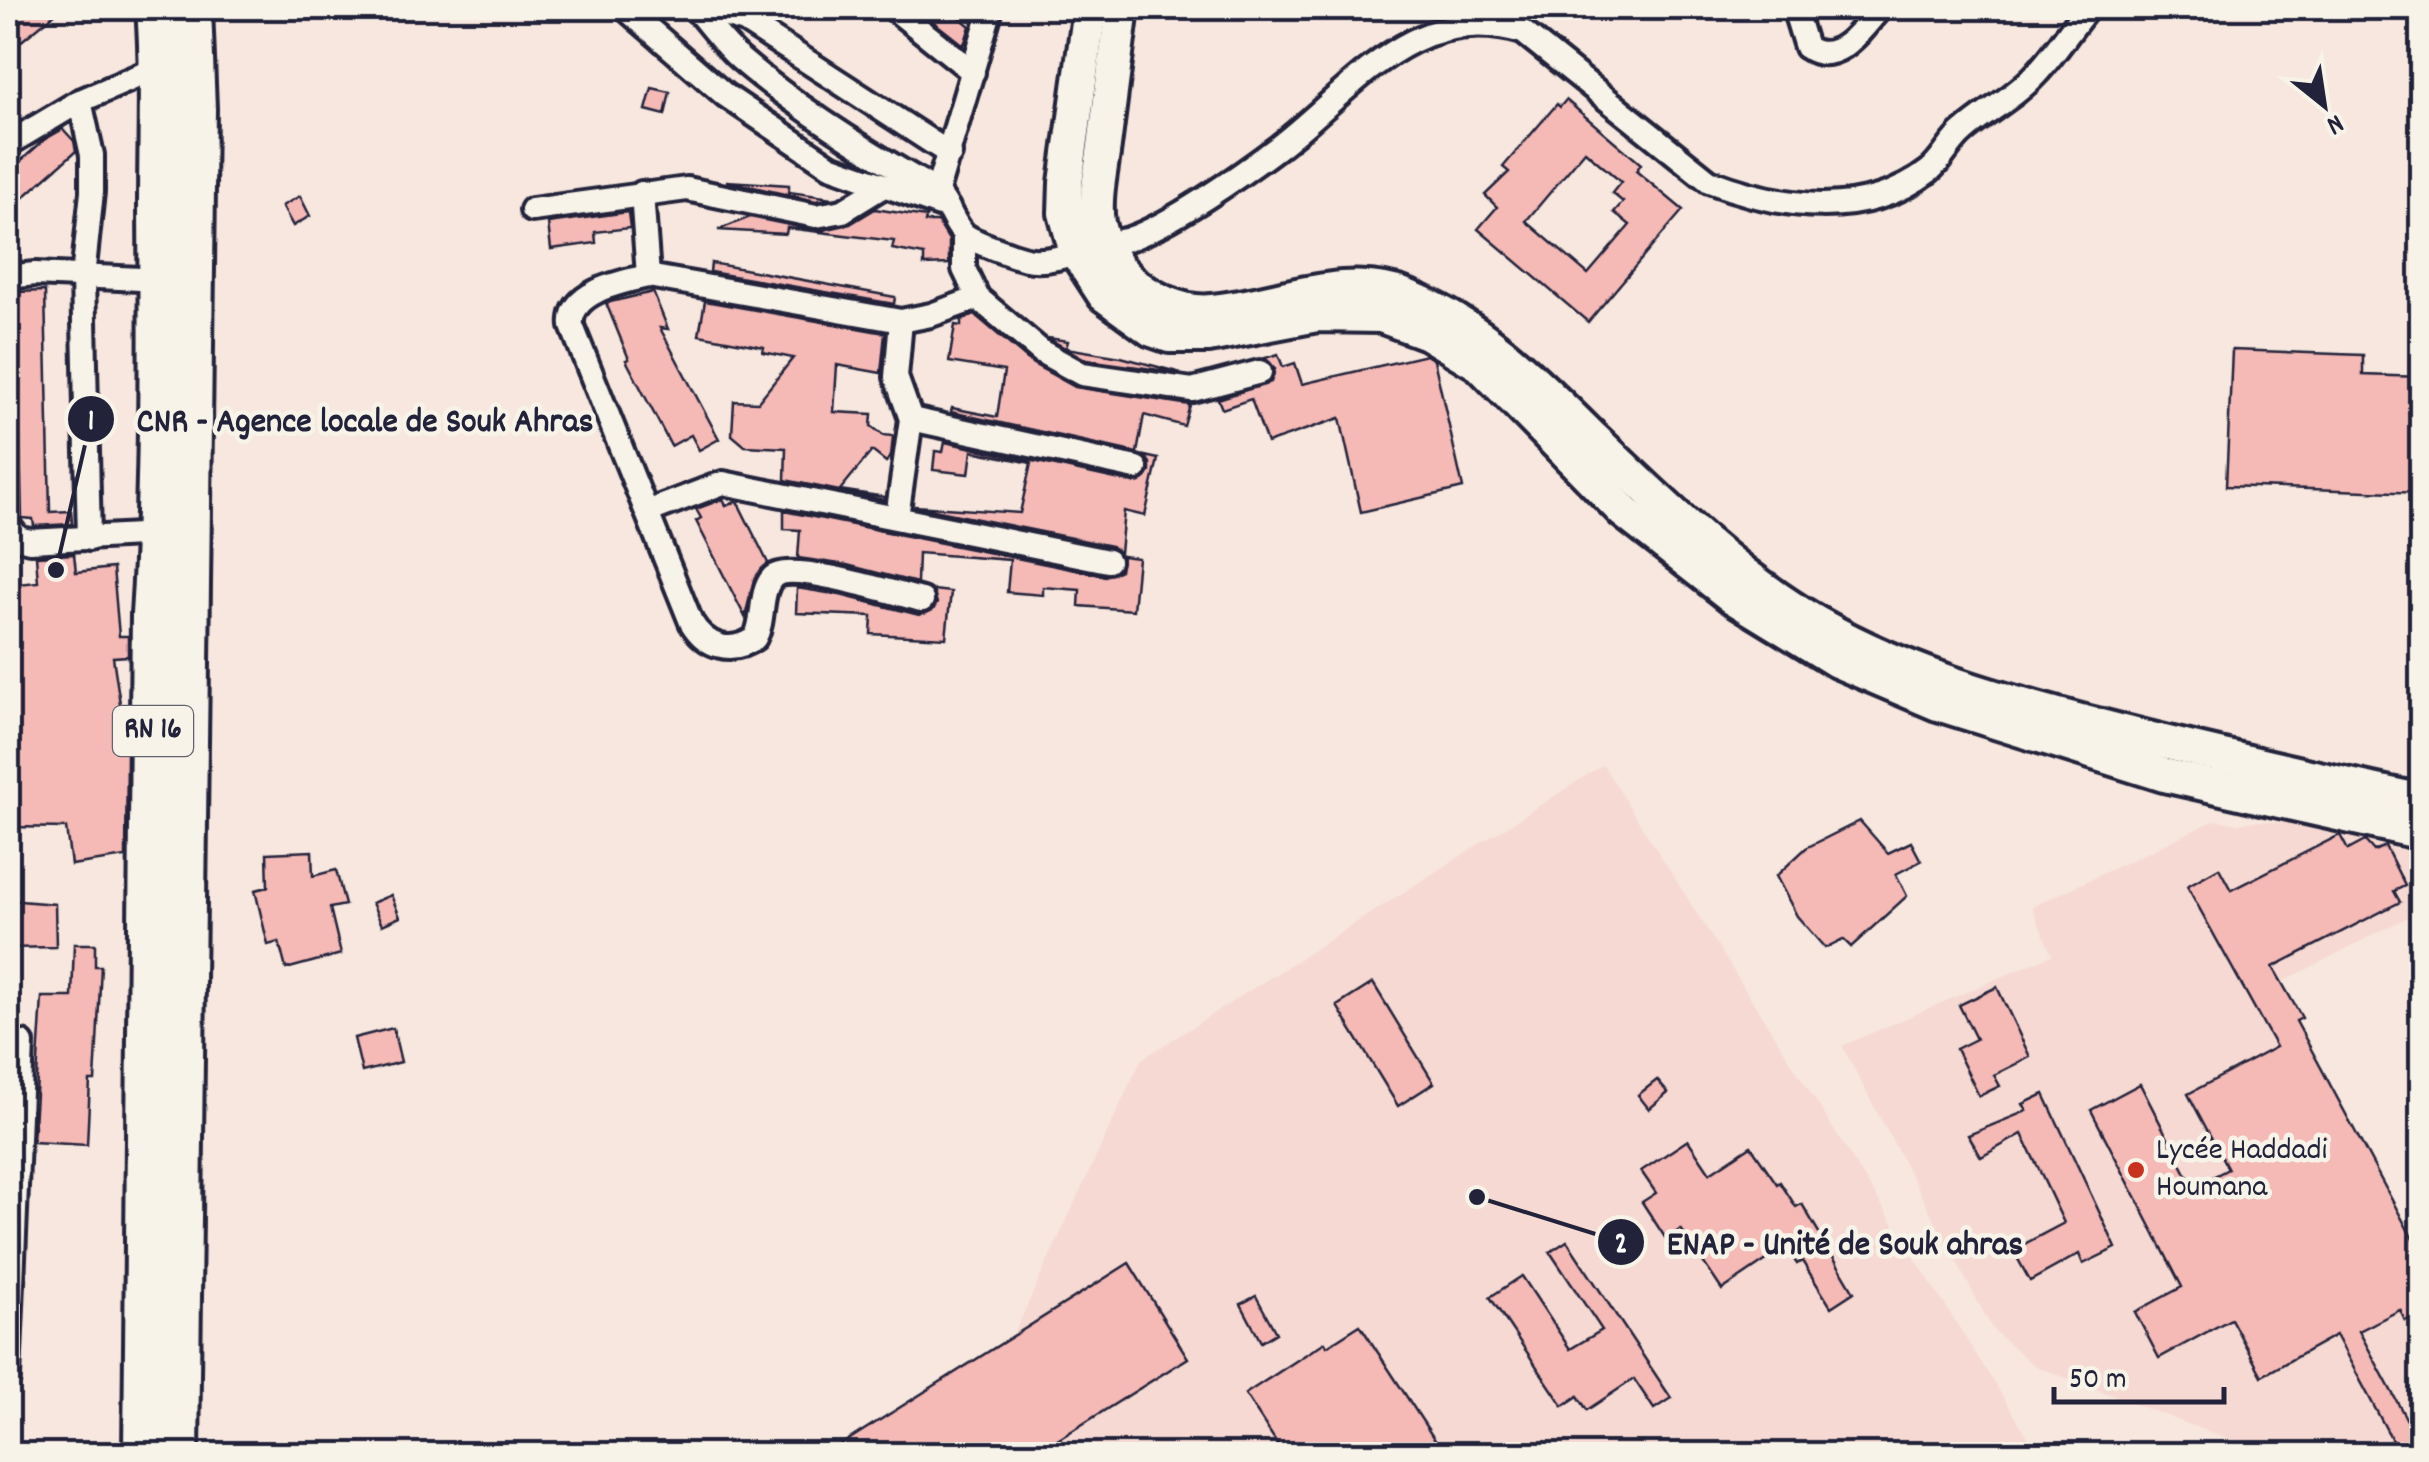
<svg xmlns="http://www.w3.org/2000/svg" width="2429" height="1462" font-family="Dekko,sans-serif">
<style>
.built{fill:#f6d9d2}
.building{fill:#f5b9b6;stroke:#22223b;stroke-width:2.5;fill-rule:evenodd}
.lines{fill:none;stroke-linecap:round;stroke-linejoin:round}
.street-casing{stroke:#22223b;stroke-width:30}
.secondary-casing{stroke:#22223b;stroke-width:40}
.highway-casing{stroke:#22223b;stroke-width:50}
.street{stroke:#f7f3e8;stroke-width:22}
.secondary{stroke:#f7f3e8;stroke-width:32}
.highway{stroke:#f7f3e8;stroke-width:42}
.poi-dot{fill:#c8321e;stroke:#f7f3e8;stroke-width:4}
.labels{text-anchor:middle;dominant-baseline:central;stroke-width:9;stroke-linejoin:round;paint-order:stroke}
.shield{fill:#f7f3e8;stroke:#62616f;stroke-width:2.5}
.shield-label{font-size:30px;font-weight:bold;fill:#22223b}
.poi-label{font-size:32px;fill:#22223b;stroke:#f7f3e8;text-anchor:start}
.leader{fill:none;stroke:#22223b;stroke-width:4}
.callout-dot{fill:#22223b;stroke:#f7f3e8;stroke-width:4}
.mark-label{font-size:30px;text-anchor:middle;font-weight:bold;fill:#fff}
.callout-label{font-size:35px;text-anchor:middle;font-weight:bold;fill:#22223b;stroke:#f7f3e8;stroke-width:9;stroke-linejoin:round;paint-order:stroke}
</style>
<rect width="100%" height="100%" fill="#f7e7de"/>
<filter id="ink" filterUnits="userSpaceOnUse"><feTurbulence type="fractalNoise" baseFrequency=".01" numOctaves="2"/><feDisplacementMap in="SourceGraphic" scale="20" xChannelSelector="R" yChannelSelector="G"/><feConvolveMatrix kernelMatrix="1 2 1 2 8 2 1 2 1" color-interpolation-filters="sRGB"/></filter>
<g filter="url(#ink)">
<!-- built -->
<g class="built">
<polygon points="1603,765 2039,1454 830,1454 1014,1334 1141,1060"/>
<polygon points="2216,820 2237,824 2254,821 2303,824 2421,855 2421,910 2278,984 2421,1293 2420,1454 2267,1454 2035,1366 1993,1330 1842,1046 2052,955 2032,907"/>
</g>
<!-- building -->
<g class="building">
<polygon points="18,8 62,8 8,52 8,16"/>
<polygon points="916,8 948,8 970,26 965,42 963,45"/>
<polygon points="652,88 670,92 665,115 646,110"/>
<path d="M1566,100L1641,164L1636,171L1683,210L1588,322L1478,229L1497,207L1485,195L1509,172L1503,167L1557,104L1560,107ZM1585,151L1621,182L1612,193L1623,202L1614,212L1630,225L1588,274L1526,221Z"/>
<polygon points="63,129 74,141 76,151 8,211 8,172 44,140"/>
<polygon points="726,181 789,185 789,192 832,198 816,201"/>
<polygon points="300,196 310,216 293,226 282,206"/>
<polygon points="875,209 926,217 925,222 938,222 949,240 949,264 924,265 924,255 892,249 894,241 787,228 786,234 718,230 750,217 819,231 850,224"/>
<polygon points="628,212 630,228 595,232 596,243 551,249 548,223"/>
<polygon points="711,263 895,297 894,304 710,272"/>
<polygon points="45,291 50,512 71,511 72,524 34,526 33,519 22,518 16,292"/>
<polygon points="653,292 668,329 660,328 719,439 699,450 691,435 671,446 626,360 629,359 606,303"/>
<polygon points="705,301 885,333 881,373 837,365 834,412 872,414 871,426 883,435 893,436 891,456 886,462 872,451 840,490 885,497 884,500 785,480 786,448 745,446 732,435 734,401 758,402 793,358 763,352 764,347 699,335"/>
<polygon points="975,315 1033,364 1075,387 1190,405 1184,426 1144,415 1137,453 951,412 952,408 997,417 1004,371 949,362 955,325 961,326 961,320"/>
<polygon points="1048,338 1068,341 1066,348 1121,357 1181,373 1087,360 1051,340"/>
<polygon points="2232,350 2363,355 2363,375 2422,377 2422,493 2226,486"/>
<polygon points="1278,354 1283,367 1295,363 1302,384 1426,355 1434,360 1463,488 1361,512 1340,418 1267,443 1251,399 1222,409 1218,399 1271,382 1275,369 1265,358"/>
<polygon points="945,442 1134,483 1141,482 1150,472 1150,463 1145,456 1158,459 1145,516 1124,511 1120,553 1111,546 914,506 1020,513 1031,463 972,451 969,474 933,470 935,451 943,452"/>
<polygon points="723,499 726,506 737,501 768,563 754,579 745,617 696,521 701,518 696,509"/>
<polygon points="784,511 1105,576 1120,570 1122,556 1138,558 1133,610 1079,606 1080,590 1043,587 1043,595 1007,592 1010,560 918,553 917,583 847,565 798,558 800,530 784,529"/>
<polygon points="74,554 76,572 113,568 119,636 128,636 128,656 113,657 127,750 126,857 71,865 66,828 12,827 13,745 8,746 8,585 38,582 36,556"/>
<polygon points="797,588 840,595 919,615 933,610 937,603 933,590 951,592 946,638 871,634 872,616 796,613"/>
<polygon points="1860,821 1888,853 1911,842 1921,861 1896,874 1907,896 1851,947 1843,939 1825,948 1797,916 1776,876 1806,848"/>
<polygon points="2340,835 2348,850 2365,841 2374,851 2385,846 2405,886 2394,891 2400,902 2273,967 2302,1018 2296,1021 2422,1256 2422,1312 2405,1321 2400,1310 2359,1331 2422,1448 2422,1454 2365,1454 2392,1440 2336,1335 2262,1376 2231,1319 2159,1358 2135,1312 2182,1287 2091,1110 2140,1084 2193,1187 2228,1169 2188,1094 2276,1047 2187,886 2219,868 2231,890"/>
<polygon points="312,851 313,876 336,870 345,905 330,908 341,954 286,969 279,942 268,945 255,890 268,887 267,853"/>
<polygon points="391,895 400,917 382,925 372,903"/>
<polygon points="8,900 55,904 56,947 8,948"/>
<polygon points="74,944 95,944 95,966 101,966 95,1081 90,1081 87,1145 33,1142 42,997 72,997"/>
<polygon points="1373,983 1434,1083 1398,1106 1337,1006"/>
<polygon points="1997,987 2030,1057 1994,1075 2000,1086 1979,1096 1956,1049 1976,1039 1959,1005"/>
<polygon points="393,1028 401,1062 362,1072 354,1038"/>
<polygon points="1657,1080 1668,1093 1649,1109 1638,1095"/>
<polygon points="2044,1094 2116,1248 2083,1264 2079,1254 2030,1281 2013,1250 2064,1223 2022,1134 1981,1157 1968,1135 2027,1111 2023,1104"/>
<polygon points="1688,1140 1710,1173 1751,1146 1777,1184 1780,1182 1796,1207 1802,1204 1854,1292 1831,1307 1802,1261 1797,1264 1786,1247 1722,1290 1681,1229 1666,1239 1642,1202 1656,1193 1641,1171"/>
<polygon points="1567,1241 1671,1398 1654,1409 1634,1379 1587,1410 1578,1396 1563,1406 1490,1297 1522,1276 1570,1349 1602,1330 1550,1252"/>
<polygon points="1129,1263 1188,1358 1035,1454 826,1454"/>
<polygon points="1256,1296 1276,1333 1261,1342 1241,1304"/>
<polygon points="1360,1325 1444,1454 1284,1454 1245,1394 1325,1342 1327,1346"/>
</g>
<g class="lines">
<defs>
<g id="street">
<polyline points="625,8 725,95 830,166 948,208"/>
<path d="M695,8C709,24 723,44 740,59C796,107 863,149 928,186C948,197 949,218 963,233C970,241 1014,256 1026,259C1050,264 1076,252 1099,245C1109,242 1119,242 1129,239C1170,225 1241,175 1277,148C1354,89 1413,0 1523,32L1709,181C1779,208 1864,221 1929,171C1943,160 1950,142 1964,131C1987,111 2015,97 2036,74C2055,54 2070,29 2088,8"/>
<polyline points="698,8 745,21 950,154"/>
<polyline points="893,8 973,72"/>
<path d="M1794,8L1806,47C1837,68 1862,29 1880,8"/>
<polyline points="80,101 92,155 92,192 83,277 89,539"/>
<polyline points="8,144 80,101 162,66"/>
<polyline points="937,191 991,8"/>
<polyline points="642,193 648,276"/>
<polyline points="532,210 687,189 816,216 843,211 882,187"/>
<polyline points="964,236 964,269 978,298 1042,352 1082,374 1192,390 1260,372"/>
<polyline points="8,277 35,274 161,280"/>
<polyline points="911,419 1136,468"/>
<polyline points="647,512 723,483 1108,561"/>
<polyline points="897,517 911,419 896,377 901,321"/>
<polyline points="8,525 18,538 30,541 158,534"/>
<path d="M922,600C897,594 788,560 772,578C759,593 765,620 755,638C731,655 706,647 691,622L572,326C568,292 621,282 648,276L901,321L931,315L978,298"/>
<polyline points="8,1378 22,1043"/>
</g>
<g id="secondary">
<polyline points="1090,8 1066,183 1065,213 1076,252 1104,295 1152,330 1169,336 1208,336 1317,315 1381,316 1427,333 1480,365 1624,512 1731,596 1837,661 1938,704 2164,775 2422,833"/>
<path d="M1122,8C1116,54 1110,100 1104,146C1101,170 1094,199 1098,223C1102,242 1113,263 1126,276C1148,298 1182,314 1212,311C1275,306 1345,271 1409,297C1484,327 1538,384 1594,439C1658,500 1725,566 1800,613C1894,671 2002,701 2108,728C2212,755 2317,778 2422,801"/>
</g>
<g id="highway">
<path d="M145,1454L153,615C162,478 161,341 160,205C160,139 163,73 158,8"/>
<polyline points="177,1454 194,109 190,8"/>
</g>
</defs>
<!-- street casing -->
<use href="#street" class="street-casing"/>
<!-- secondary casing -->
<use href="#secondary" class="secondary-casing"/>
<!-- highway casing -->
<use href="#highway" class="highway-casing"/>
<!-- street -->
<use href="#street" class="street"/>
<!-- secondary -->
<use href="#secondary" class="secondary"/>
<!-- highway -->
<use href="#highway" class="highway"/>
</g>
</g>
<!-- markers -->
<circle class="poi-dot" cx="2136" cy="1170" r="10"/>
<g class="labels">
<!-- shield labels -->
<rect class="shield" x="113" y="706" width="80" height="50" rx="8"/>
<g class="shield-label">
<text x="153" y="731">RN 16</text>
</g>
<!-- poi labels -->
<g class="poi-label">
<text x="2156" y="1152">Lycée Haddadi<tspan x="2156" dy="37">Houmana</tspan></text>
</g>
</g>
<!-- callouts -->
<path class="leader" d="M56 570L91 419M1477 1197L1621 1242"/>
<g class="callout-dot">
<circle cx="56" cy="570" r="10"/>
<circle cx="1477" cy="1197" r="10"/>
<circle cx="91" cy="419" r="25"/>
<circle cx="1621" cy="1242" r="25"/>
</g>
<g class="mark-label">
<text x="91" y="429">1</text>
<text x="1621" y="1252">2</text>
</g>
<g class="callout-label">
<text x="365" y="431">CNR - Agence locale de Souk Ahras</text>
<text x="1845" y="1254">ENAP - Unité de Souk ahras</text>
</g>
<!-- margin -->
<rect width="2429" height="1462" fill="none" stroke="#f7f3e8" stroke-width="40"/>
<rect x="20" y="20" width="2389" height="1422" fill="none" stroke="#22223b" stroke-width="4" filter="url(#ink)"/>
<!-- north arrow -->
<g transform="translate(2324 105) rotate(150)" stroke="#f7f3e8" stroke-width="8" paint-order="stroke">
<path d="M0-8L18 38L0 25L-18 38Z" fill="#22223b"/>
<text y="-15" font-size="28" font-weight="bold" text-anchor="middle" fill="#22223b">N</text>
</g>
<!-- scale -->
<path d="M2054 1387v15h170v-15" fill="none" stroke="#22223b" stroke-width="5"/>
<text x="2069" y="1387" font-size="30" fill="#22223b" stroke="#f7f3e8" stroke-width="8" paint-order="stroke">50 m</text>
</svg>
